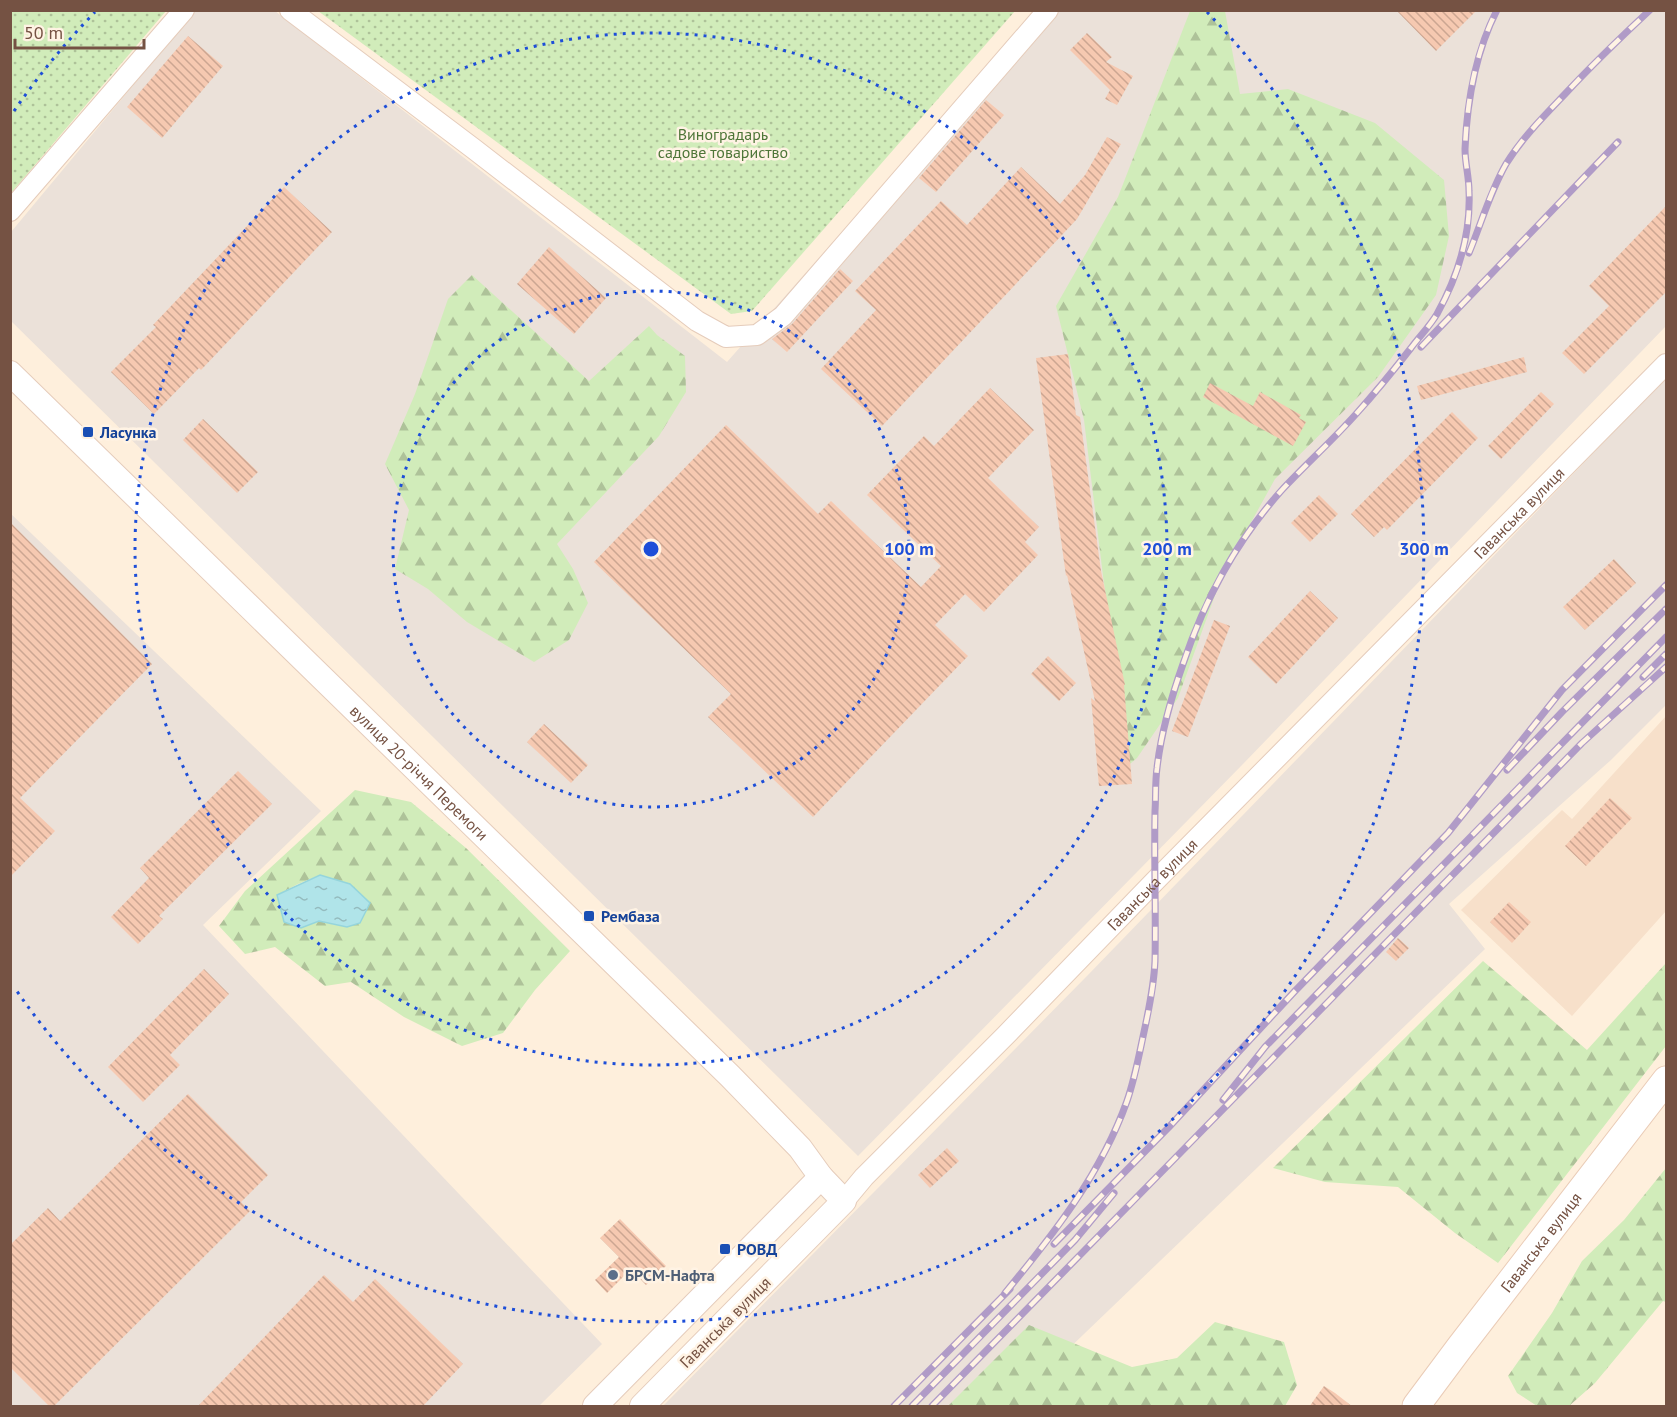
<svg xmlns="http://www.w3.org/2000/svg" width="1677" height="1417" font-family="'PT Sans',sans-serif">
<style>
.residential{fill:#f7e0ca}
.industrial{fill:#ebe1d9}
.forest{fill:url(#forest-firs);fill-rule:evenodd}
.park{fill:url(#park-dots)}
.water{fill:url(#water-ripples);stroke:#95d5dc;stroke-width:1.5}
.building{fill:url(#building-back-hatch)}
.lines{fill:none;stroke-linecap:round;stroke-linejoin:round}
.minor-casing{stroke:#e5ccbb;stroke-width:22}
.tertiary-casing{stroke:#e5ccbb;stroke-width:26}
.secondary-casing{stroke:#eaccb7;stroke-width:29}
.minor{stroke:#fff;stroke-width:20}
.tertiary{stroke:#fff;stroke-width:24}
.secondary{stroke:#fff;stroke-width:27}
.rail-casing{stroke:#b09bc7;stroke-width:7}
.rail{stroke:#fff3e4;stroke-width:4.5;stroke-dasharray:14;stroke-linecap:butt}
.ring{fill:none;stroke:#1d4ed8;stroke-width:3;stroke-dasharray:3 6}
.transit-dot{fill:#1a4fb4;stroke:#fff3e4;stroke-width:2}
.service-dot{fill:#5c6f8a;stroke:#fff3e4;stroke-width:2}
.labels{text-anchor:middle;dominant-baseline:central;stroke-width:5;stroke-linejoin:round;paint-order:stroke}
.park-label{font-size:16px;fill:#4e7638;stroke:#fff3e4}
.transit-label{font-size:16px;font-weight:bold;fill:#164399;stroke:#fff3e4;text-anchor:start}
.street-label{font-size:16px;fill:#755243;stroke:#fff3e4}
.service-label{font-size:16px;font-weight:bold;fill:#4e5e75;stroke:#fff3e4;text-anchor:start}
.centre{fill:#1d4ed8;stroke:#fff3e4;stroke-width:3}
.ring-label{font-size:18px;text-anchor:middle;font-weight:bold;fill:#1d4ed8;stroke:#fff3e4;stroke-width:5;stroke-linejoin:round;paint-order:stroke}
</style>
<defs>
<pattern id="forest-firs" width="22" height="20" patternUnits="userSpaceOnUse" patternTransform="scale(1.5)"><rect width="22" height="20" fill="#d1ecba"/><path d="M5 1l3.5 6h-7zM16 11l3.5 6h-7z" fill="#aec299"/></pattern>
<pattern id="park-dots" width="8" height="8" patternUnits="userSpaceOnUse" patternTransform="scale(1.5)"><rect width="8" height="8" fill="#d1ecba"/><path d="M2 2h.1M6 6h.1" fill="none" stroke="#aec299" stroke-width="1.8" stroke-linecap="round"/></pattern>
<pattern id="water-ripples" width="26" height="14" patternUnits="userSpaceOnUse" patternTransform="scale(1.5)"><rect width="26" height="14" fill="#b0e4e9"/><path d="M2 4q2-2 4 0t4 0M15 11q2-2 4 0t4 0" fill="none" stroke="#94bbbe"/></pattern>
<pattern id="building-back-hatch" width="6" height="6" patternUnits="userSpaceOnUse" patternTransform="scale(1.5)"><rect width="6" height="6" fill="#f6c9b1"/><path d="M-1 5l2 2M0 0l6 6M5-1l2 2" fill="none" stroke="#cca692"/></pattern>
</defs>
<rect width="100%" height="100%" fill="#feefdc"/>
<!-- residential -->
<polygon class="residential" points="1666,716 1666,911 1572,1016 1461,910 1562,810 1572,819"/>
<!-- industrial -->
<g class="industrial">
<polygon points="195,11 275,11 727,362 1037,11 1666,11 1666,326 1243,764 858,1156 11,321 11,232"/>
<polygon points="1666,378 1666,705 1611,760 1449,904 1485,949 1009,1406 663,1406 1086,977"/>
<polygon points="10,513 321,811 203,925 602,1344 539,1406 11,1406"/>
</g>
<!-- forest -->
<g class="forest">
<polygon points="1190,11 1225,11 1240,94 1288,89 1375,123 1444,180 1449,236 1436,295 1378,377 1275,479 1223,573 1178,698 1137,758 1130,764 1103,576 1084,420 1056,306 1118,197"/>
<polygon points="472,275 589,381 649,326 657,335 685,356 686,392 659,436 557,544 573,569 588,603 569,640 534,662 467,622 428,589 395,569 409,510 385,464 415,394 448,299"/>
<path d="M355,790L411,802L466,848L570,951L535,990L503,1033L462,1046L404,1017L351,982L325,986L275,947L245,954L219,926L245,891ZM320,875L347,927L318,921L277,895L298,884Z"/>
<polygon points="1483,961 1587,1050 1666,963 1666,1046 1498,1263 1455,1233 1398,1187 1325,1182 1273,1168"/>
<polygon points="1666,1168 1666,1302 1663,1301 1595,1383 1569,1406 1537,1406 1517,1393 1508,1376 1552,1313 1582,1261 1624,1220"/>
<polygon points="1215,1322 1284,1342 1297,1385 1285,1406 948,1406 1029,1325 1132,1367 1177,1358"/>
</g>
<!-- park -->
<g class="park">
<polygon points="11,10 166,11 11,193 10,11"/>
<polygon points="318,11 1015,11 752,311 731,314"/>
</g>
<!-- water -->
<polygon class="water" points="320,875 350,884 370,903 360,923 347,927 319,921 301,928 284,922 277,895"/>
<!-- building -->
<g class="building">
<polygon points="1396,10 1477,10 1436,51"/>
<polygon points="1087,33 1112,57 1106,62 1133,76 1117,105 1105,99 1110,90 1070,50"/>
<polygon points="188,36 223,66 162,138 127,107"/>
<polygon points="986,100 1004,115 936,192 919,178"/>
<polygon points="1107,137 1121,144 1077,219 882,426 821,369 876,310 855,291 941,201 967,225 1021,167 1060,204 1085,175"/>
<polygon points="284,187 332,232 201,370 199,368 154,414 111,372 156,327 153,325"/>
<polygon points="1666,206 1666,292 1584,374 1562,353 1609,306 1589,286"/>
<polygon points="549,247 606,298 574,334 517,284"/>
<polygon points="840,269 853,281 787,352 772,339 792,324"/>
<polygon points="1068,354 1076,415 1080,417 1101,571 1125,685 1124,685 1132,784 1099,786 1091,698 1095,701 1067,575 1066,576 1036,358"/>
<polygon points="1524,357 1527,372 1421,400 1417,386"/>
<polygon points="1210,383 1253,406 1260,392 1301,415 1299,418 1306,422 1293,446 1203,397"/>
<polygon points="990,388 1034,430 988,478 1039,527 1025,542 1038,555 984,612 965,594 935,625 968,656 813,817 708,717 731,694 594,562 726,425 818,514 831,501 921,587 941,566 867,495 924,436 934,446"/>
<polygon points="1541,392 1554,404 1501,459 1488,446"/>
<polygon points="1452,412 1478,438 1387,530 1384,527 1374,537 1351,514"/>
<polygon points="203,419 258,472 237,493 183,440"/>
<polygon points="1319,495 1338,514 1310,542 1291,523"/>
<polygon points="10,522 152,664 20,798 55,831 10,877"/>
<polygon points="1614,559 1636,583 1585,630 1563,607"/>
<polygon points="1310,591 1338,618 1276,684 1248,657"/>
<polygon points="1214,620 1230,626 1188,737 1172,731"/>
<polygon points="1048,656 1076,683 1059,701 1031,674"/>
<polygon points="544,724 588,765 571,783 527,742"/>
<polygon points="238,771 272,804 159,916 163,919 138,944 111,917 149,878 140,868"/>
<polygon points="1610,798 1632,818 1586,866 1565,846"/>
<polygon points="1509,902 1531,922 1512,943 1490,922"/>
<polygon points="1398,938 1409,948 1396,961 1386,952"/>
<polygon points="204,969 229,994 170,1055 180,1065 143,1102 108,1067"/>
<polygon points="188,1094 268,1175 241,1202 250,1211 53,1407 50,1407 10,1367 10,1245 48,1208 60,1221"/>
<polygon points="947,1148 959,1161 930,1188 918,1175"/>
<polygon points="620,1219 666,1266 646,1285 631,1269 607,1293 595,1280 619,1257 600,1238"/>
<polygon points="324,1275 353,1302 375,1279 463,1364 422,1407 197,1407"/>
<polygon points="1324,1386 1335,1393 1353,1407 1309,1407"/>
</g>
<g class="lines">
<defs>
<g id="minor">
<polyline points="290,10 474,149 697,321 726,337 757,335 783,316 1048,10"/>
<polyline points="10,211 184,10"/>
<path id="s1" d="M844,1201L864,1177L1005,1036L1154,882L1666,364"/>
</g>
<g id="tertiary">
<path id="s2" d="M10,373L730,1076L800,1148L821,1177L844,1201L642,1406"/>
<polyline points="595,1406 821,1177"/>
</g>
<g id="secondary">
<path id="s3" d="M1416,1406L1460,1347L1666,1080"/>
</g>
</defs>
<!-- minor casing -->
<use href="#minor" class="minor-casing"/>
<!-- tertiary casing -->
<use href="#tertiary" class="tertiary-casing"/>
<!-- secondary casing -->
<use href="#secondary" class="secondary-casing"/>
<!-- minor -->
<use href="#minor" class="minor"/>
<!-- tertiary -->
<use href="#tertiary" class="tertiary"/>
<!-- secondary -->
<use href="#secondary" class="secondary"/>
<defs>
<g id="rail">
<path d="M1469,253C1481,224 1490,192 1506,164C1522,138 1544,116 1565,94C1592,65 1620,38 1650,10"/>
<polyline points="1421,347 1618,142"/>
<polyline points="1643,677 1666,654"/>
<polyline points="1507,770 1562,712 1666,609"/>
<polyline points="1223,1100 1265,1047 1666,637"/>
<polyline points="1054,1244 1169,1127 1295,991 1448,833 1562,690 1666,585"/>
<path d="M1005,1293C1053,1235 1101,1174 1127,1101C1135,1078 1139,1055 1144,1032C1149,1009 1154,985 1155,961C1156,911 1154,861 1155,811C1156,797 1155,782 1157,768C1161,733 1171,698 1183,664C1205,599 1235,543 1281,491C1305,465 1332,441 1356,414C1375,393 1393,371 1411,348C1419,337 1430,326 1437,314C1458,276 1471,235 1469,191C1469,177 1465,163 1465,149C1467,101 1475,53 1497,10"/>
<polyline points="894,1406 1010,1289"/>
<polyline points="912,1406 1075,1240 1114,1193"/>
<polyline points="932,1406 1582,743 1666,667"/>
</g>
</defs>
<!-- rail casing -->
<use href="#rail" class="rail-casing"/>
<!-- rail -->
<use href="#rail" class="rail"/>
</g>
<!-- distance rings -->
<g class="ring">
<circle cx="651" cy="549" r="258"/>
<circle cx="651" cy="549" r="516"/>
<path d="M14 111A773 773 0 0 1 95 12M1207 12A773 773 0 1 1 14 987"/>
</g>
<!-- markers -->
<g class="transit-dot">
<rect x="82" y="426" width="12" height="12" rx="3"/>
<rect x="583" y="910" width="12" height="12" rx="3"/>
<rect x="719" y="1243" width="12" height="12" rx="3"/>
</g>
<circle class="service-dot" cx="613" cy="1275" r="6"/>
<g class="labels">
<!-- park labels -->
<g class="park-label">
<text x="723" y="134">Виноградарь<tspan x="723" dy="18">садове товариство</tspan></text>
</g>
<!-- transit labels -->
<g class="transit-label">
<text x="100" y="432">Ласунка</text>
<text x="601" y="916">Рембаза</text>
<text x="737" y="1249">РОВД</text>
</g>
<!-- street labels -->
<g class="street-label">
<text stroke="none"><textPath href="#s1" startOffset="964">Гаванська вулиця</textPath></text>
<text stroke="none"><textPath href="#s2" startOffset="572">вулиця 20-річчя Перемоги</textPath></text>
<text stroke="none"><textPath href="#s1" startOffset="442">Гаванська вулиця</textPath></text>
<text stroke="none"><textPath href="#s3" startOffset="206">Гаванська вулиця</textPath></text>
<text transform="translate(725 1322) rotate(-45)">Гаванська вулиця</text>
</g>
<!-- service labels -->
<g class="service-label">
<text x="625" y="1275">БРСМ-Нафта</text>
</g>
</g>
<circle cx="651" cy="549" r="9" class="centre"/>
<g class="ring-label">
<text x="909" y="555">100 m</text>
<text x="1167" y="555">200 m</text>
<text x="1424" y="555">300 m</text>
</g>
<!-- border -->
<rect width="1677" height="1417" fill="none" stroke="#755243" stroke-width="24"/>
<!-- scale -->
<path d="M15 39v9h129v-9" fill="none" stroke="#755243" stroke-width="3"/>
<text x="24" y="39" font-size="18" fill="#755243" stroke="#fff3e4" stroke-width="4.5" paint-order="stroke">50 m</text>
</svg>
